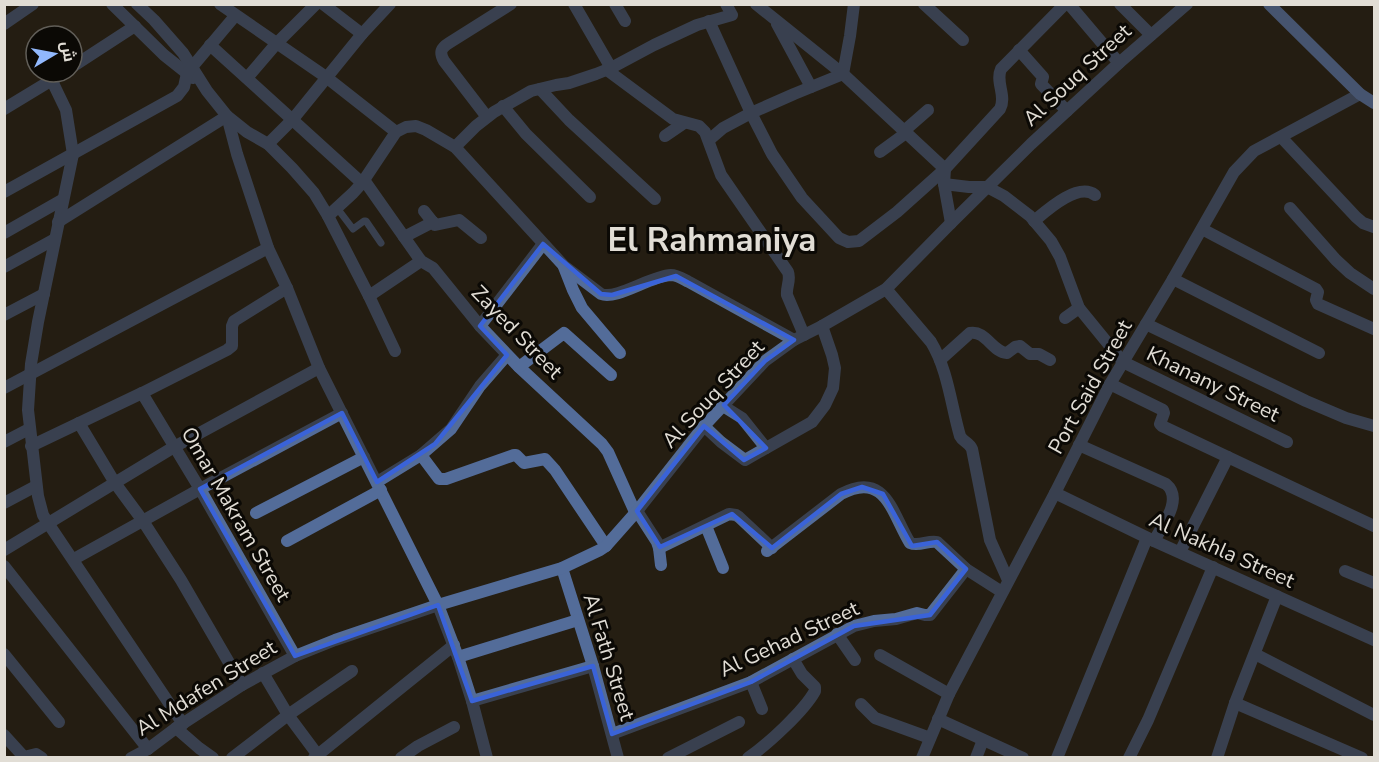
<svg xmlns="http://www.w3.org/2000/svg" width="1379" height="762" viewBox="0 0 1379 762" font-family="'Nunito Sans',Cairo,sans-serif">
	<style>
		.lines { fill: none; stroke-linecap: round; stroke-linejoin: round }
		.lane { stroke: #536c99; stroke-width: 7 }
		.street { stroke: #536c99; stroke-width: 12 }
		.secondary { stroke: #6f97e0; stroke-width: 12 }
		.marked { fill: none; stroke: #3a63d8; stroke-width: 4.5; stroke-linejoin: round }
		.labels { text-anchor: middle; stroke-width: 6; stroke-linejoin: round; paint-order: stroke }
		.street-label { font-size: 21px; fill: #e1ddd5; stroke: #0b0905 }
		.town-label { font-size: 33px; font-weight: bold; fill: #e1ddd5; stroke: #0b0905 }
	</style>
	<rect width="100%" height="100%" fill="#251e12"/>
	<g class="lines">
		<!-- lane -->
		<path class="lane" d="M337 208 353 229 364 221H366L381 243"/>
		<!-- street -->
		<g class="street">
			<path d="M112 4 164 55 193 78"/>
			<path d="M137 4 154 20 183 53 207 91 227 116 237 154 268 248 287 288 319 368 438 605 458 657 472 701 487 758"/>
			<path d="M220 4 326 77 396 132"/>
			<path d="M323 4 362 34"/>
			<path d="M574 4 611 68"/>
			<path d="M615 4 625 21"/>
			<path d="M756 4 843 74 945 169 944 184 951 223"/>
			<path d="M924 4 963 40"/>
			<path d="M1069 4 1119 63"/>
			<path d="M1120 4 1151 35"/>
			<path d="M709 21 751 113 772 154 802 198 839 238 848 242 859 241 897 212 945 169 1000 109C1007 96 995 82 1001 69L1065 4"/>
			<path d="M4 24 33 4"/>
			<path d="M777 24 811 87"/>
			<path d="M210 45 362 183"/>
			<path d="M1019 50 1043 77 1041 84 1067 111"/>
			<path d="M72 67 135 26"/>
			<path d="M607 70 673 119 699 126 705 132 721 175 788 272C791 280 786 287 787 295L804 335"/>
			<path d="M843 74 850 36 854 4"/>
			<path d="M247 78 276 44 316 4"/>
			<path d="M52 81 66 110 73 154 38 322 31 364 28 410 38 496 43 515 48 523 183 724"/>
			<path d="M540 89 569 120 655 199"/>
			<path d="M503 106 526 134 590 197"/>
			<path d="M4 109 65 72"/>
			<path d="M487 117 444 61C439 52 441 48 449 43L511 4"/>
			<path d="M904 131 928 110"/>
			<path d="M665 136 684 123"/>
			<path d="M1281 137 1356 217 1363 223 1374 227"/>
			<path d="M709 140 723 128 751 113 794 94 843 74"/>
			<path d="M268 144 293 119 362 34 390 4"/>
			<path d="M455 147 476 126 494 112 531 91 556 85 569 83 596 74 611 68 654 45 697 25 732 15 726 4"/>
			<path d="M880 152 906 133"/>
			<path d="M364 180 421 261 433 268 480 326 519 367 602 444 608 452 635 512"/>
			<path d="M944 184 969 187H987L1004 196 1030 216 1051 241 1060 257 1079 308 1123 362 1287 442"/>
			<path d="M4 192 177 96 184 87 187 73 235 16"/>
			<path d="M1290 208 1336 260 1350 273 1374 289"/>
			<path d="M424 211 435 225 459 220 481 238"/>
			<path d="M328 216 369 296 395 351"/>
			<path d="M1034 221C1047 210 1078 182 1095 195"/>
			<path d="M58 222 227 116 247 132 268 144 292 168 314 193 328 216 353 193 362 183 396 132 406 127 416 126 426 130 455 147 564 266 601 294C617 300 650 276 671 275 677 275 683 279 689 282L794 340"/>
			<path d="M1202 229 1316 289 1318 292 1316 300 1318 304 1374 329"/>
			<path d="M4 233 62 200"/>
			<path d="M404 237 433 222"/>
			<path d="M4 267 55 239"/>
			<path d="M564 267 573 290 582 308 620 353"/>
			<path d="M1173 279 1319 353"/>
			<path d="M886 289 931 342C948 370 951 405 960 436 963 442 969 442 972 449L990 540 1008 580"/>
			<path d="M369 296 421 261"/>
			<path d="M4 315 44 294"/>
			<path d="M1065 318 1079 308"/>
			<path d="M1146 324 1306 401 1346 418 1374 426"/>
			<path d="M480 326 543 244"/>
			<path d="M940 360 970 333C986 330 992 352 1007 353L1015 347 1020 346 1030 354H1039L1050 360"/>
			<path d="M519 367 564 333 611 375"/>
			<path d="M1110 384 1163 410 1164 413 1160 424 1162 426 1374 526"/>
			<path d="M4 388 268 248"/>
			<path d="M142 393 200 489 295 656"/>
			<path d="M723 406 742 418 766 448"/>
			<path d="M79 423 115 483 143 521 181 580 242 685"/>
			<path d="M704 426 721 442 745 460 812 422 825 405 833 388 835 368 832 355 822 326"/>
			<path d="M4 442 29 429"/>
			<path d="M1079 445 1166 484C1184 499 1162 526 1154 541"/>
			<path d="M31 446 142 393 227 350 232 346V326L234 321 287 288"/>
			<path d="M421 455 439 479H446L514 455H516L524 463 545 459 555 470 606 546"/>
			<path d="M377 482 421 455 451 429 480 386 507 355"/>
			<path d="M1055 493 1154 541 1374 640"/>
			<path d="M4 503 36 486"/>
			<path d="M637 511 657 542 659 548 661 565"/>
			<path d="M256 513 364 457"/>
			<path d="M706 526 723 568"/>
			<path d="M287 541 381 490"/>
			<path d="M659 548 729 514 736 515 739 517 772 548"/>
			<path d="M4 550 174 447 319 368"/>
			<path d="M767 551 841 494C886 470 892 514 910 543 919 547 928 540 937 542L966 569 1002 592"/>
			<path d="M1180 552 1228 457"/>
			<path d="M74 559 200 489 342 413"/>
			<path d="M4 566 148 749"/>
			<path d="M562 568 593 666 618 758"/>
			<path d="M1345 571 1374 583"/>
			<path d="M837 634 855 660"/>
			<path d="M4 654 59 722"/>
			<path d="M1255 654 1374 715"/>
			<path d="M880 655 949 694"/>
			<path d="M458 657 578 620"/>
			<path d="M263 673 288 715 320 758"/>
			<path d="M751 682 762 709"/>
			<path d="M472 701 593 666"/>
			<path d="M1235 703 1362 758"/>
			<path d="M861 704 875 718 930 738"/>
			<path d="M938 719 1023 758"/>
			<path d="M176 728 199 748 213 758"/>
			<path d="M612 734 751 682 854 626 874 621 896 619 917 613 925 615H930L966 569"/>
			<path d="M4 735 24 757 36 754 42 758"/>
			<path d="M131 758 148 749 176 728 242 685 295 656 335 640 438 605 562 568 600 550 606 546 637 511 704 426 765 361 794 340 822 326 886 289 951 223 1031 144 1119 63 1187 4"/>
			<path d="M232 758 288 715 352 671"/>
			<path d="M314 758 454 645"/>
			<path d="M401 758 418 746 454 727"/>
			<path d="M668 758 739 722"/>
			<path d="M748 758C768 744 804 711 815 691V687L802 674 793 659"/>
			<path d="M922 758 949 694 1055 493 1110 384 1173 279 1234 172 1254 151 1360 94"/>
			<path d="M976 758 983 740"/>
			<path d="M1057 758 1147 538"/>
			<path d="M1129 758 1148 720 1213 567"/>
			<path d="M1217 758 1235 703 1277 596"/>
		</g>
		<!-- secondary -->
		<path class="secondary" d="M1269 4 1360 94 1374 103"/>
	</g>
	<!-- marked area -->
	<path d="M0 0H1379V762H0ZM543 244 601 294 612 295 676 276 794 340 765 361 724 405 766 448 744 460 704 426 637 511 660 547 732 514 772 548 841 494 862 487 883 494 912 546 937 542 966 569 930 615 854 626 751 682 612 734 593 666 472 701 438 605 295 656 200 489 342 413 377 482 435 444 507 355 480 326Z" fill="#251e12" fill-opacity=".55" fill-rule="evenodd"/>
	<path class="marked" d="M543 244 601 294 612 295 676 276 794 340 765 361 724 405 766 448 744 460 704 426 637 511 660 547 732 514 772 548 841 494 862 487 883 494 912 546 937 542 966 569 930 615 854 626 751 682 612 734 593 666 472 701 438 605 295 656 200 489 342 413 377 482 435 444 507 355 480 326Z"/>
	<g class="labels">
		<!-- street labels -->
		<g class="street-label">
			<text transform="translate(1077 75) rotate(-43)" y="7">Al Souq Street</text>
			<text transform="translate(517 332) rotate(46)" y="7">Zayed Street</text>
			<text transform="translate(1213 384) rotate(26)" y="7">Khanany Street</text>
			<text transform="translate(1090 387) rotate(-61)" y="7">Port Said Street</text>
			<text transform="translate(713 394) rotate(-47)" y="7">Al Souq Street</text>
			<text transform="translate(236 514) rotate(60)" y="7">Omar Makram Street</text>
			<text transform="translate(1222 550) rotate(24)" y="7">Al Nakhla Street</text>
			<text transform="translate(789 639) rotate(-25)" y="7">Al Gehad Street</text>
			<text transform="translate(609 657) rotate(73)" y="7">Al Fath Street</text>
			<text transform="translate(206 688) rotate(-32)" y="7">Al Mdafen Street</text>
		</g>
		<!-- town labels -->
		<g class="town-label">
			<text x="712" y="251">El Rahmaniya</text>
		</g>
	</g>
	<!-- border -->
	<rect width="1379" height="762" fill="none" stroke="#e1ddd5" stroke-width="12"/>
	<!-- north arrow -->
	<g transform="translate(54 54) rotate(80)"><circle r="28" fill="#0b0905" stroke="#615e58" stroke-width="1.5"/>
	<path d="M0-4.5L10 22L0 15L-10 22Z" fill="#91b8fd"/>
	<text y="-9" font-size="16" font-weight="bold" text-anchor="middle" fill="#e1ddd5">ش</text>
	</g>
</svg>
